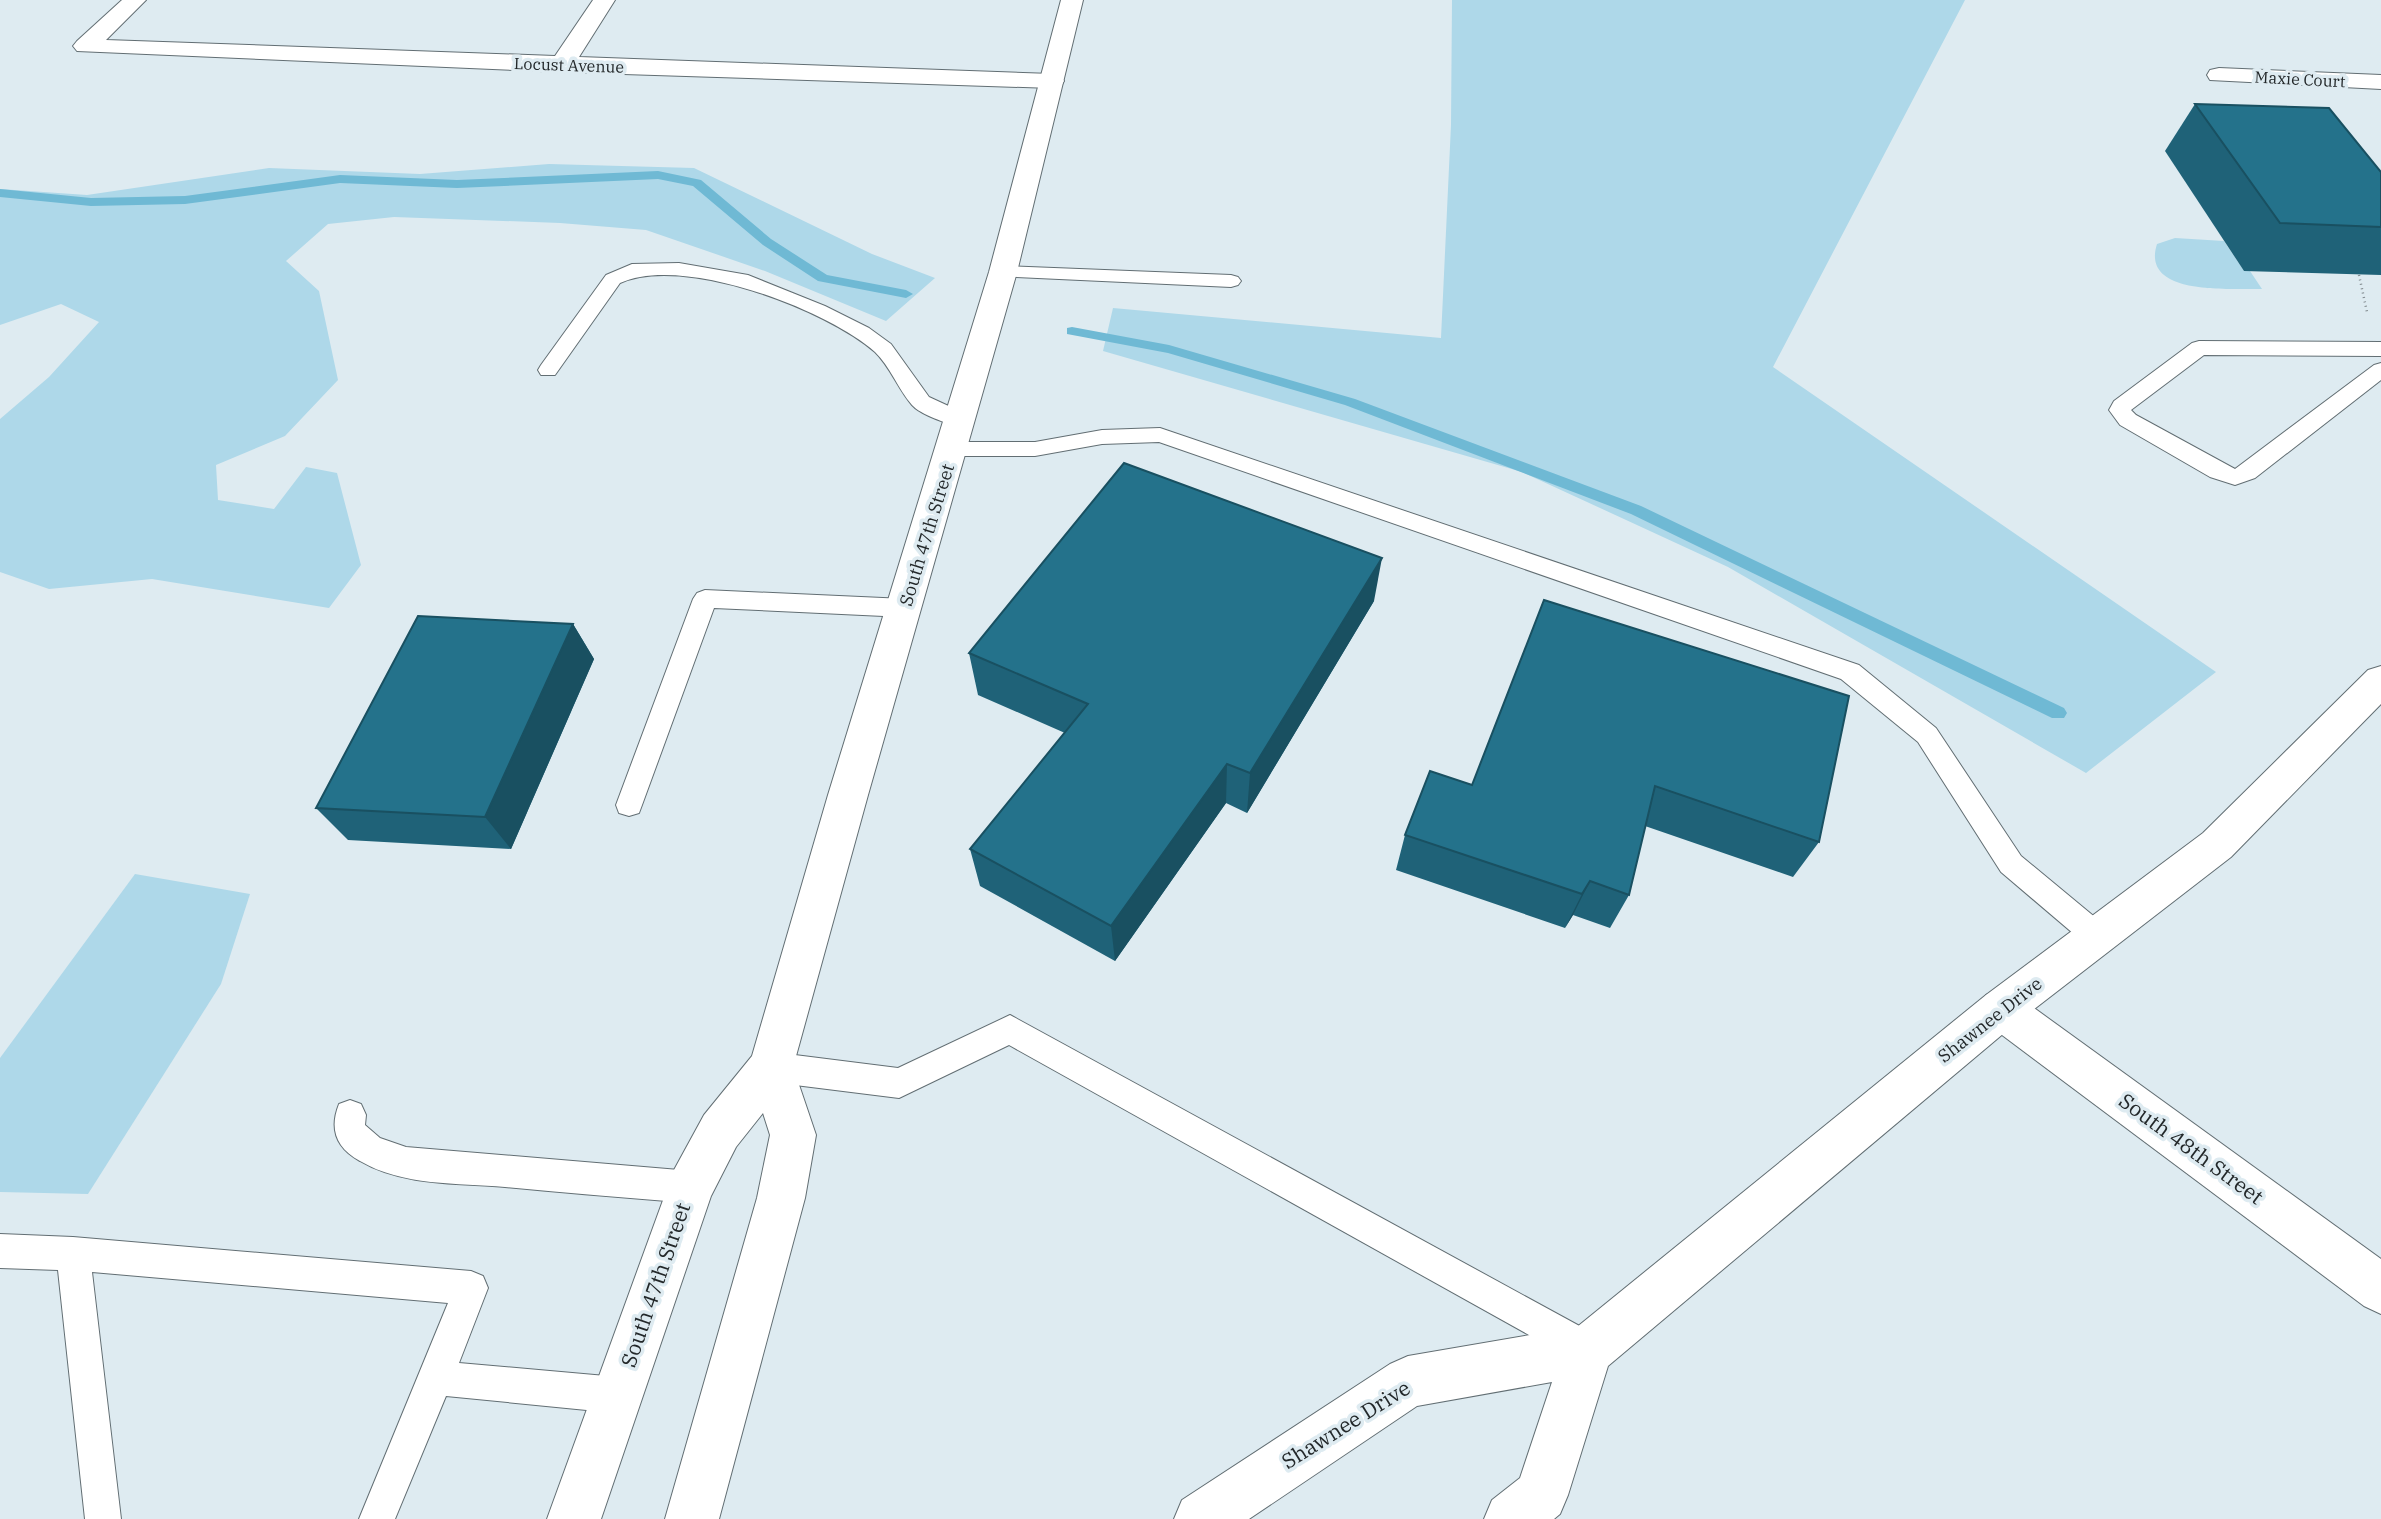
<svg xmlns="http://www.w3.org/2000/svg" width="2381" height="1519" viewBox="0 0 2381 1519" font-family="'IBM Plex Serif',serif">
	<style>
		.green { fill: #aed8e9 }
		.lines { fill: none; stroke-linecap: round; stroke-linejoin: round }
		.stream { fill: #6fb9d4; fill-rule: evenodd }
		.lane-casing { stroke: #626e73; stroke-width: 2 }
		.street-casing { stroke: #626e73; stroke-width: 2 }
		.secondary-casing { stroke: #626e73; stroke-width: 2 }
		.path { stroke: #818a8e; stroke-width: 2.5; stroke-dasharray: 1 3.5; stroke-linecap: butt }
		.lane { fill: #fff; fill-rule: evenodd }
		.street { fill: #fff; fill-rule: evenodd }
		.secondary { fill: #fff; fill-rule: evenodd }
		.wall { fill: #1f6278 }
		.shaded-wall { fill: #195061 }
		.building { fill: #24728b; stroke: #195061; stroke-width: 2 }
		.labels { text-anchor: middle; stroke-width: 7; stroke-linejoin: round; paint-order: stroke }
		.far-street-label { font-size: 16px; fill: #23282a; stroke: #deebf1 }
		.street-label { font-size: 18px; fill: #23282a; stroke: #deebf1 }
		.near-street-label { font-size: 21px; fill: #23282a; stroke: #deebf1 }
	</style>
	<rect width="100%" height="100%" fill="#deebf1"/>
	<!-- green -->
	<g class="green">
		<path d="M1452 0H1965L1773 367 2216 672 2086 773 1728 567 1522 472 1103 351 1113 308 1441 338 1451 125Z"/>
		<path d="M549 164 694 168 872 254 935 278 886 321 765 271 646 230 560 223 394 217 328 224 286 261 319 291 338 380 285 436 216 465 218 500 274 509 306 467 337 473 361 565 329 608 152 579 49 589 0 572V419L49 377 99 322 61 304 0 325V189L87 195 269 168 420 174Z"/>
		<path d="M2175 238 2224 241 2244 271H2250L2262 289C2232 288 2140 297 2157 244Z"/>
		<path d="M135 874 250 894 221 984 88 1194 0 1192V1058Z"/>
	</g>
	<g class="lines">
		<!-- stream -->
		<g class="stream">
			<path d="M658 171 701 180 771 239 827 275 906 290 913 294 906 298 818 281 763 245 693 186 658 179 457 188 340 183 185 204 91 206 0 197V189L91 198 185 196 340 175 457 180Z"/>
			<path d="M1072 327 1169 345 1355 399 1641 506 2064 708 2067 713 2064 718H2052L1631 514 1345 405 1168 353 1067 334V328Z"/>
		</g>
		<defs>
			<g id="lane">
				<path d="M679 263 748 275 825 306 869 328 891 344 929 397 968 415 971 420 968 425 960 427C946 423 921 415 912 405 898 389 890 366 875 352 826 309 682 254 620 283L555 375H541L538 370 541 365 606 275 632 264Z"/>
				<path d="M1003 266 1231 275 1238 277 1241 281 1238 285 1231 287 996 276 993 272Z"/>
				<path d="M2199 341 2381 342V356L2204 355 2131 410 2136 415 2235 469 2374 365 2381 363V380L2255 478 2235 485 2210 477 2120 425 2109 410 2114 401 2192 343Z"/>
				<path d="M1160 428 1859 665 1936 728 2021 856 2108 928 2112 937 2108 946 2098 950 2088 946 2001 872 1918 742 1841 679 1159 442 1102 444 1035 456H953L945 454 942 449 945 444 953 442H1035L1102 430Z"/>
				<path d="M705 590 905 599 914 602 917 608 914 614 905 617 714 608 642 805 639 813 629 816 619 813 616 805 693 599 697 593Z"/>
				<path d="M1010 1015 1596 1335 1601 1347 1596 1359 1584 1364 1572 1359 1009 1045 899 1098 771 1082 760 1077 756 1067 760 1057 771 1052 898 1068Z"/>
				<path d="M350 1100 361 1104 366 1115 365 1125 380 1138 406 1147 691 1171 702 1176 707 1187 702 1198 691 1203C629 1198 567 1193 505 1187 458 1183 402 1186 360 1161 336 1148 329 1129 339 1104Z"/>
				<path d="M0 1234 73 1237 471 1271 483 1276 488 1288 459 1363 617 1377 629 1383 635 1395 629 1407 617 1413 446 1396 395 1519H359L448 1303 92 1272 121 1519H85L58 1270 0 1268Z"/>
			</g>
			<g id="street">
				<path d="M122 0H146L106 40 555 56 593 0H615L579 57 1052 74 1061 76 1064 81 1061 86 1052 88 561 72 77 51 73 46 77 41Z"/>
				<path d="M2219 68 2381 75V89L2210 80 2207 75 2210 70Z"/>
				<path d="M2001 989 2016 995 2381 1259V1314L2364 1306 1986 1023 1979 1009 1986 995Z"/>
			</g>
			<g id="secondary">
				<path d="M1061 0H1083L1017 272 868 795 793 1067 816 1135 805 1198 719 1519H665L757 1198 770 1135 763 1113 736 1147 711 1196 601 1519H547L674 1170 704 1115 752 1056 828 795 989 272Z"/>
				<path d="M2381 666V704L2231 857 2016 1023 1608 1366 1568 1495 1560 1514 1554 1519H1484L1492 1500 1520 1478 1552 1382 1417 1406 1249 1519H1174L1182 1500 1390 1364 1408 1356 1577 1327 1986 995 2203 833 2368 670Z"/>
			</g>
		</defs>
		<!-- lane casing -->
		<use href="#lane" class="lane-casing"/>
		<!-- street casing -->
		<use href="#street" class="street-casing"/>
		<!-- secondary casing -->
		<use href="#secondary" class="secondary-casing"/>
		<!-- path -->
		<path class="path" d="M2359 275 2367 312"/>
		<!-- lane -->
		<use href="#lane" class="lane"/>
		<!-- street -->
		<use href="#street" class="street"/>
		<!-- secondary -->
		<use href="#secondary" class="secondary"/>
	</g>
	<!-- wall -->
	<g class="wall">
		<path d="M2195 104 2381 227V275L2244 271 2165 151Z"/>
		<path d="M1544 600 1819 842 1793 877 1645 826 1629 895 1610 928 1573 915 1565 928 1396 870 1405 835 1472 785Z"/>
		<path d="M1374 601 1247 813 1226 803 1115 961 980 886 970 849 1065 733 978 695 969 653Z"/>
		<path d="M573 624 594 659 511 849 348 840 316 808Z"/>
	</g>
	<!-- shaded-wall -->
	<g class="shaded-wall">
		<path d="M1382 558 1374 601 1247 813 1250 773Z"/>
		<path d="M573 624 594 659 511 849 485 817Z"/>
		<path d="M1227 764 1226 803 1115 961 1111 926Z"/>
		<path d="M1590 881 1573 915 1565 928 1582 894Z"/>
	</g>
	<!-- building -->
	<g class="building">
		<path d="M2195 104 2329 108 2381 172V227L2280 223Z"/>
		<path d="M1124 463 1382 558 1250 773 1227 764 1111 926 970 849 1088 704 969 653Z"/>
		<path d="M1544 600 1849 696 1819 842 1655 786 1629 895 1590 881 1582 894 1405 835 1430 771 1472 785Z"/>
		<path d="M418 616 573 624 485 817 316 808Z"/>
	</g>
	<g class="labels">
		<!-- far-street labels -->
		<g class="far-street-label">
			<text transform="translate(569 65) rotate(2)" y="6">Locust Avenue</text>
			<text transform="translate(2300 79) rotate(3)" y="6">Maxie Court</text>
		</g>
		<!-- street labels -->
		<g class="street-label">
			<text transform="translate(927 535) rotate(-73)" y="6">South 47th Street</text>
			<text transform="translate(1990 1020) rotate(-38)" y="6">Shawnee Drive</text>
		</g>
		<!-- near-street labels -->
		<g class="near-street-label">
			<text transform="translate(2191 1149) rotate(36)" y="7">South 48th Street</text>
			<text transform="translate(656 1285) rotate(-71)" y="7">South 47th Street</text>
			<text transform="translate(1346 1425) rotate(-32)" y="7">Shawnee Drive</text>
		</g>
	</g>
</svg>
